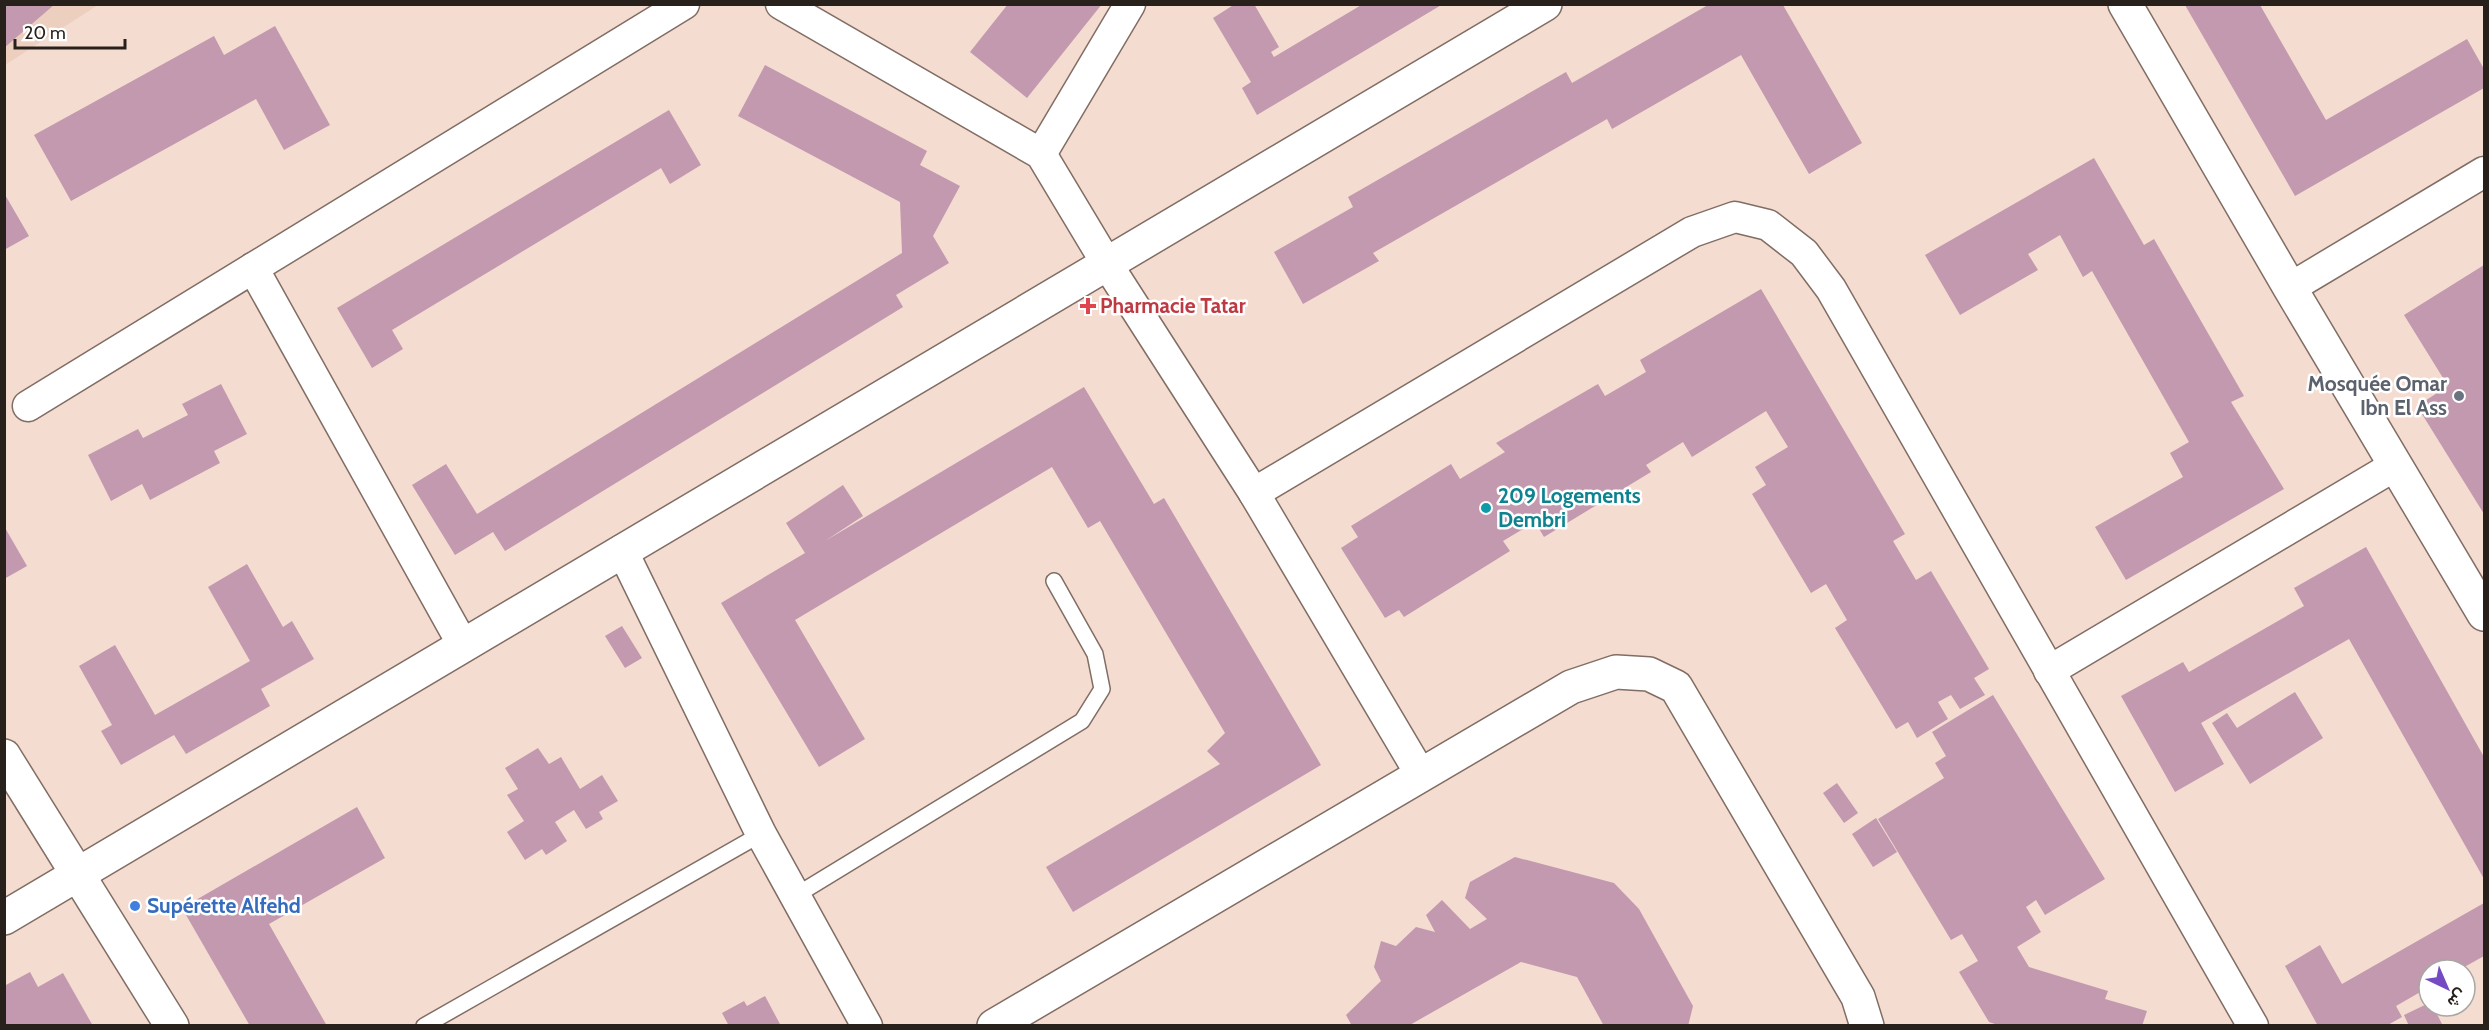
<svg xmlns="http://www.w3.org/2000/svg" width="2489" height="1030" viewBox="0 0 2489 1030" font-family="Cabin,Vazirmatn,sans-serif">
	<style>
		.built { fill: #edcfc0 }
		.building { fill: #c299ae }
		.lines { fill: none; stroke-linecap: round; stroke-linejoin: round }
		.service-casing { stroke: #816d63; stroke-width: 18 }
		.minor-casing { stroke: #816d63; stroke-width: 33 }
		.tertiary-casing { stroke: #816d63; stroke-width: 36 }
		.secondary-casing { stroke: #816d63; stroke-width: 36 }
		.service { stroke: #fff; stroke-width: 15 }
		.minor { stroke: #fff; stroke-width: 30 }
		.tertiary { stroke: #fff; stroke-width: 33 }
		.secondary { stroke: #fff; stroke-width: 33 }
		.health-dot { fill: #e0444e; stroke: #fff; stroke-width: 2 }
		.worship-dot { fill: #6b7280; stroke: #fff; stroke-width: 2 }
		.culture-dot { fill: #0f9aa8; stroke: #fff; stroke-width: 2 }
		.shop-dot { fill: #3f7fe0; stroke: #fff; stroke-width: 2 }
		.labels { text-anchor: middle; stroke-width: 5; stroke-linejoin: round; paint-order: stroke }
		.health-label { font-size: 21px; font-weight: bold; fill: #be3a42; stroke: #fff; text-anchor: start }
		.worship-label { font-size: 21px; font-weight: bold; fill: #5b616d; stroke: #fff; text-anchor: end }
		.culture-label { font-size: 21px; font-weight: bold; fill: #0d838f; stroke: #fff; text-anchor: start }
		.shop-label { font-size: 21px; font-weight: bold; fill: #366cbe; stroke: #fff; text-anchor: start }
	</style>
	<rect width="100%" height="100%" fill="#f4dcd1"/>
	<!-- built -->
	<path class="built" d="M5 5H98L5 65Z"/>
	<!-- building -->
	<g class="building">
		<path d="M4 4H55L4 48Z"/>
		<path d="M1008 4H1102L1027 98 970 52Z"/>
		<path d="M1235 4H1254L1279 47 1271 52 1274 57 1363 4H1443L1257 115 1242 88 1251 82 1213 18Z"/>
		<path d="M1708 5H1783L1862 143 1809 174 1741 55 1612 129 1607 119 1373 253 1379 261 1303 304 1274 252 1353 207 1348 197 1566 72 1572 83Z"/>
		<path d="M2185 5H2260L2326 120 2467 39 2484 69V88L2295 196Z"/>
		<path d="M275 26 330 125 284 150 256 99 71 201 34 135 214 36 224 55Z"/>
		<path d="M765 65 927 151 920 165 960 186 933 236 949 263 896 295 903 307 505 551 493 532 455 555 412 485 446 464 477 514 902 253 900 202 738 116Z"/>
		<path d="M669 110 701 165 670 184 661 168 392 330 403 349 372 368 337 308Z"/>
		<path d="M2094 158 2144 245 2154 239 2244 396 2231 402 2284 489 2126 580 2095 527 2183 477 2170 453 2189 442 2092 271 2083 277 2060 235 2028 254 2038 270 1960 315 1925 255Z"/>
		<path d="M4 193 29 236 4 250Z"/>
		<path d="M2484 265V514L2417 406 2448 386 2404 315Z"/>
		<path d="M1761 289 1905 534 1893 541 1916 580 1931 571 1989 669 1974 678 1985 695 1960 709 1951 695 1938 702 1948 719 1917 738 1908 722 1896 729 1835 628 1847 620 1826 584 1811 593 1752 494 1766 485 1755 467 1788 447 1766 411 1692 457 1683 442 1646 465 1651 472 1544 537 1535 522 1503 541 1510 551 1404 617 1399 610 1385 618 1341 548 1358 537 1351 526 1451 464 1460 479 1505 452 1496 443 1598 384 1605 396 1646 372 1640 360Z"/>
		<path d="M221 384 247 434 214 451 220 463 150 500 142 484 111 501 88 455 138 429 143 438 188 415 182 404Z"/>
		<path d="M1084 387 1154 504 1164 498 1321 765 1073 912 1046 867 1220 764 1207 751 1225 733 1100 521 1088 528 1052 467 795 620 865 739 819 767 721 603 805 553 786 523 843 485 863 516 825 541Z"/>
		<path d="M4 526 27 566 4 579Z"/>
		<path d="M2366 547 2484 757V879L2349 639 2201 723 2224 764 2175 792 2121 696 2183 662 2189 672 2304 606 2294 588Z"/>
		<path d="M247 564 283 627 292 621 314 659 261 689 270 706 186 754 174 735 121 765 101 731 112 725 79 666 115 645 155 715 250 661 208 587Z"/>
		<path d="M622 626 642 658 625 668 605 636Z"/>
		<path d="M2295 692 2323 738 2250 784 2212 723 2227 713 2237 728Z"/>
		<path d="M1993 695 2105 879 2045 915 2036 900 2026 907 2041 932 2017 947 2029 967 2108 991 2105 999 2147 1011 2142 1026H2001L1989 1022 1959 972 1978 961 1962 934 1951 940 1878 819 1944 778 1935 763 1946 756 1932 732Z"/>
		<path d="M538 748 549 764 561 757 580 789 602 775 618 801 599 812 603 819 586 829 574 810 555 822 567 841 546 855 542 849 525 860 507 832 524 821 507 795 518 789 505 768Z"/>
		<path d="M1837 783 1858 813 1844 823 1823 793Z"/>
		<path d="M357 807 385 858 269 924 327 1026H250L182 908Z"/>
		<path d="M1876 818 1897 852 1873 867 1852 834Z"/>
		<path d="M1515 857 1614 883 1639 909 1693 1006 1688 1026H1604L1577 977 1521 962 1408 1026H1352L1346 1015 1381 981 1374 967 1381 941 1396 946 1416 927 1435 932 1426 915 1442 900 1470 929 1487 919 1465 898 1470 882Z"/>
		<path d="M2484 903V956L2459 970H2429V987L2396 1006 2402 1017 2386 1026H2318L2285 966 2320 945 2342 984Z"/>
		<path d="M30 972 38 987 63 973 93 1026H4V986Z"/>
		<path d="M765 996 781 1026H729L722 1013 744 1001 747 1006Z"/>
		<path d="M2429 1003V1006H2433L2443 1026H2409L2404 1015Z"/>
	</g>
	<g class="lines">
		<defs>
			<g id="service">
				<path d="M795 896 1082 721 1102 689 1095 654 1054 581"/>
				<path d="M424 1026 761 834"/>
			</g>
			<g id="minor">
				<path d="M781 4 1041 154 1107 264 1254 493 1421 775"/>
				<path d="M1041 154 1130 4"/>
				<path d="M253 268 463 645"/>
				<path d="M2290 288 2484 172"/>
				<path d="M28 406 684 4"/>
				<path d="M1254 493 1692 232 1735 217 1768 225 1804 253 1831 289 2253 1026"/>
				<path d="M622 550 761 834 867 1026"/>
				<path d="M2049 671 2396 465"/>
			</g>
			<g id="tertiary">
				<path d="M4 756 172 1026"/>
				<path d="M994 1026 1571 687 1616 672 1649 674 1676 687 1858 997 1867 1026"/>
			</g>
			<g id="secondary">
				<path d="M2125 4 2290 288 2484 614"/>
				<path d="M4 918 1545 4"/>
			</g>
		</defs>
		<!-- service casing -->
		<use href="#service" class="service-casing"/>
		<!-- minor casing -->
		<use href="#minor" class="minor-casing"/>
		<!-- tertiary casing -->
		<use href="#tertiary" class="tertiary-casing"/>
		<!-- secondary casing -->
		<use href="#secondary" class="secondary-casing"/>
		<!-- service -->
		<use href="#service" class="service"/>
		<!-- minor -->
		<use href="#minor" class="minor"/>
		<!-- tertiary -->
		<use href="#tertiary" class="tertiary"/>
		<!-- secondary -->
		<use href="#secondary" class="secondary"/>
	</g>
	<!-- markers -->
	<path class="health-dot" d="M1085 297h6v6h6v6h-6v6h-6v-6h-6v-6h6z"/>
	<circle class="worship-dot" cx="2459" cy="396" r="6"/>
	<circle class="culture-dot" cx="1486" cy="508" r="6"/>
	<circle class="shop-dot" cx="135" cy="906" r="6"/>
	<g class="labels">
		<!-- health labels -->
		<g class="health-label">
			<text x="1100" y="313">Pharmacie Tatar</text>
		</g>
		<!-- worship labels -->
		<g class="worship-label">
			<text x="2447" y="391">Mosquée Omar<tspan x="2447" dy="24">Ibn El Ass</tspan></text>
		</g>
		<!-- culture labels -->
		<g class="culture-label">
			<text x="1498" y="503">209 Logements<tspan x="1498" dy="24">Dembri</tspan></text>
		</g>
		<!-- shop labels -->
		<g class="shop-label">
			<text x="147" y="913">Supérette Alfehd</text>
		</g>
	</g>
	<!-- border -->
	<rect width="2489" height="1030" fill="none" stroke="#28201b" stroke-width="12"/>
	<!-- north arrow -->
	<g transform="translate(2447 988) rotate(136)"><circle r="28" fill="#ffffff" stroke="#a9a6a4" stroke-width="1.5"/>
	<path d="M0-4.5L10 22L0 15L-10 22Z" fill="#754bc4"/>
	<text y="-9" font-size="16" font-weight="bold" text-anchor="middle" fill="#28201b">ش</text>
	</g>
	<!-- scale -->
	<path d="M15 39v9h110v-9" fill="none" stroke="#28201b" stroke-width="3"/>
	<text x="24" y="39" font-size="18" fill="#28201b" stroke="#ffffff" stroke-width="4.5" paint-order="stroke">20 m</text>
</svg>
